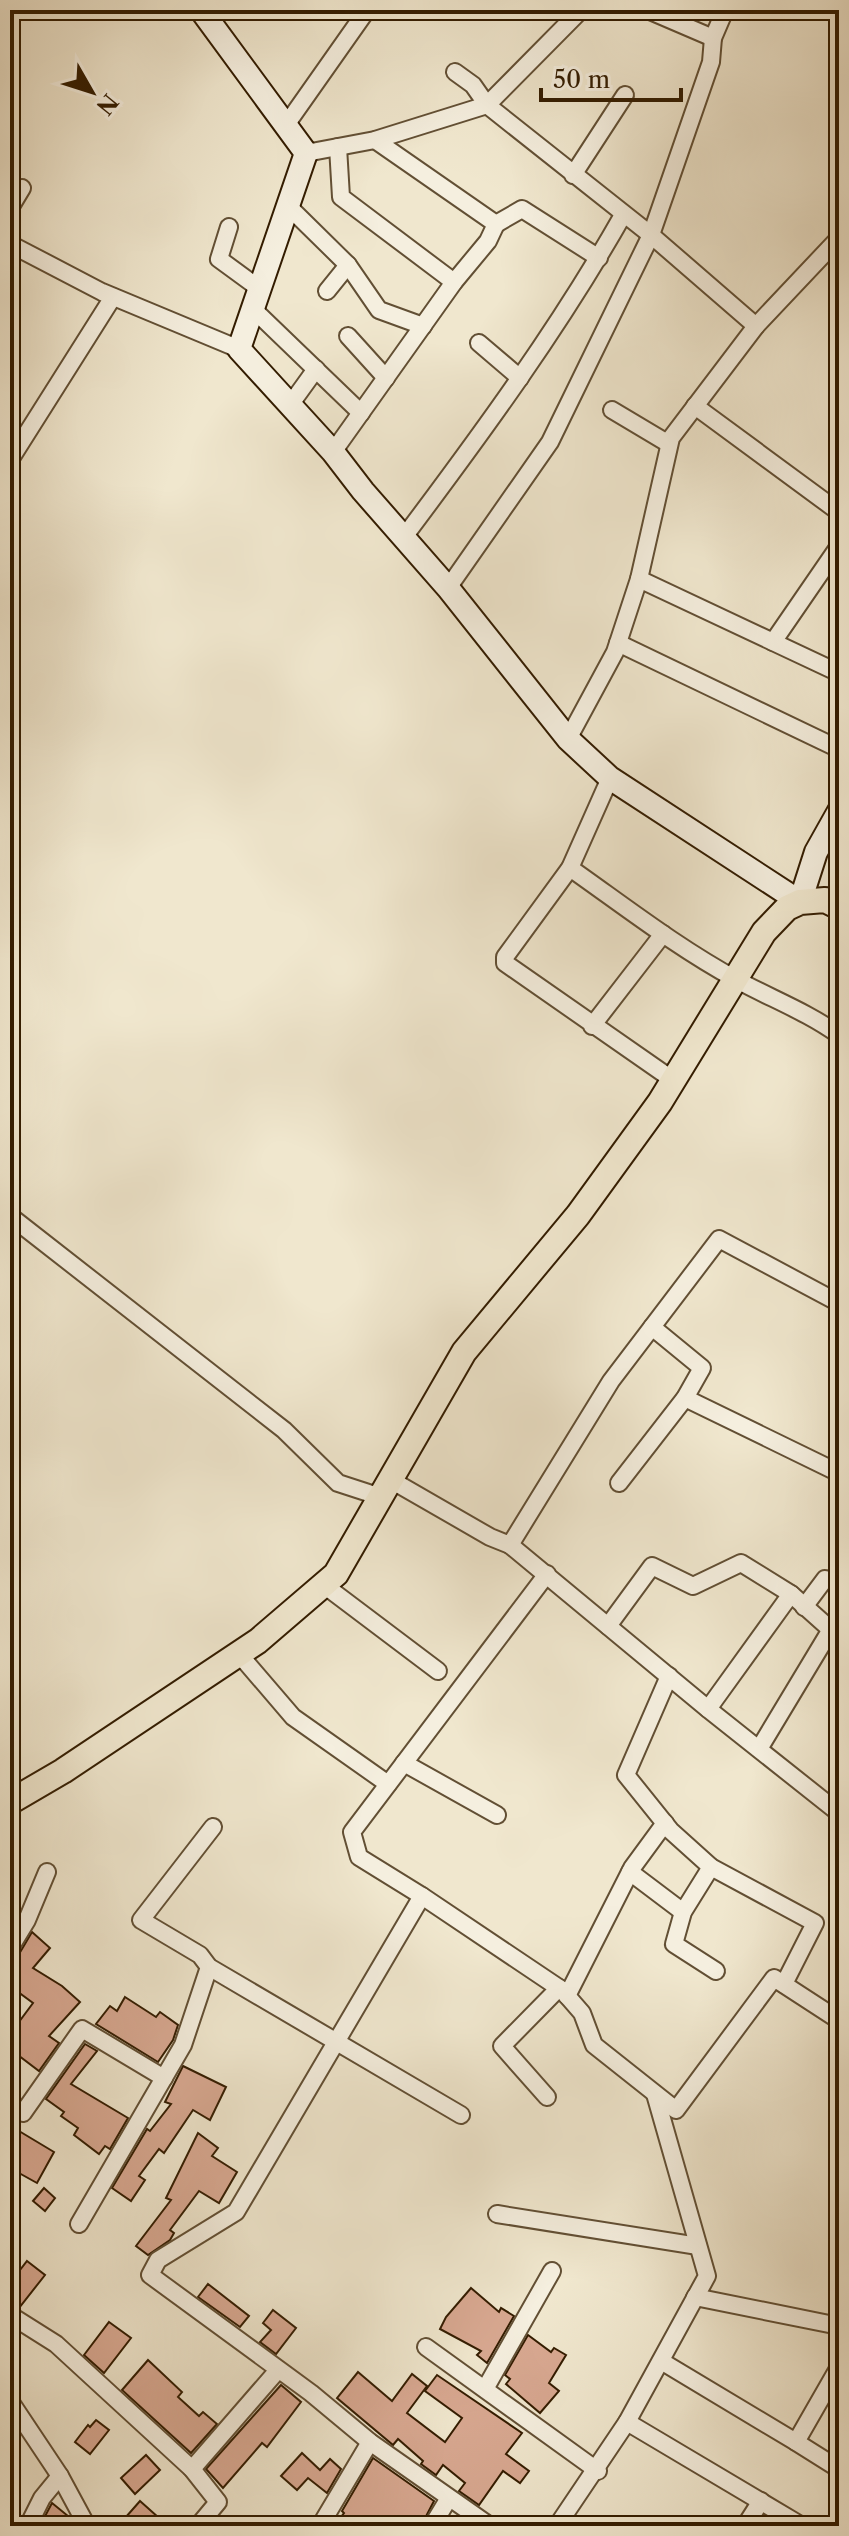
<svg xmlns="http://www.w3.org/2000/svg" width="849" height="2536" viewBox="0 0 849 2536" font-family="'Libre Caslon Text',serif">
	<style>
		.building { fill: #d8a891; stroke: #331c00; stroke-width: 2 }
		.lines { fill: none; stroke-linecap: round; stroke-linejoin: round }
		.street-casing { stroke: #624f34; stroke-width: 20 }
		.secondary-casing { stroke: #331c00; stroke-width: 26 }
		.primary-casing { stroke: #331c00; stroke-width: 28 }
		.street { stroke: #f5efdf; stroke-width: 16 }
		.secondary { stroke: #f5efdf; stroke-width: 22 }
		.primary { stroke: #f0e7ce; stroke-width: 24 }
	</style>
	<rect width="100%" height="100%" fill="#f0e7ce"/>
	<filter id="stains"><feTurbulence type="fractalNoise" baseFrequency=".0025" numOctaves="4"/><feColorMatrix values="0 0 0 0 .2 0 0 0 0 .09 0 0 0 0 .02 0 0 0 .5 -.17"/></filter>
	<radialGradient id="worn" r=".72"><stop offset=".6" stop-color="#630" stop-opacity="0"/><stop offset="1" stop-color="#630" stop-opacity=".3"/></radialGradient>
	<!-- building -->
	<g class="building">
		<path d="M32 1932 50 1948 33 1968 62 1986 80 2002 49 2036 59 2043 39 2071 10 2049V2034L33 2003 10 1986V1959L19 1954Z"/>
		<path d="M125 1997 156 2017 160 2012 178 2025 173 2040 158 2062 96 2024 110 2006 117 2011Z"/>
		<path d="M85 2044 97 2051 71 2084 128 2118 110 2149 105 2146 99 2154 74 2135 78 2128 61 2116 64 2112 46 2099Z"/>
		<path d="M183 2066 226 2087 210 2120 193 2110 164 2153 159 2149 139 2176 145 2180 131 2201 112 2188 147 2129 150 2131 171 2104 165 2102Z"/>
		<path d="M19 2131 54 2152 37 2183 10 2168V2147Z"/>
		<path d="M198 2133 218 2148 212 2156 237 2172 219 2203 199 2191 170 2230 174 2233 170 2240 148 2255 136 2246 171 2200 166 2198Z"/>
		<path d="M44 2188 55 2198 45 2211 33 2201Z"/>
		<path d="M27 2261 45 2275 19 2308 10 2300V2283Z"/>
		<path d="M208 2284 249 2316 240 2327 198 2297Z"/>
		<path d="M471 2288 499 2312 501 2308 514 2316 487 2363 477 2355 481 2351 440 2329 446 2317Z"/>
		<path d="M273 2310 296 2328 276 2354 260 2342 271 2330 263 2323Z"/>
		<path d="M109 2322 131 2338 104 2373 84 2355Z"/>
		<path d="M528 2335 551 2352 554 2348 566 2355 549 2383 559 2391 540 2413 506 2384 510 2379 505 2375Z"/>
		<path d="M148 2360 182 2392 178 2397 199 2416 203 2412 217 2424 191 2453 122 2390Z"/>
		<path d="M358 2372 392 2401 412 2374 427 2386 407 2413 445 2442 462 2418 425 2391 437 2375 522 2433 506 2454 529 2471 520 2483 503 2471 479 2505 459 2491 465 2483 443 2465 436 2475 421 2464 423 2461 398 2439 393 2445 337 2398Z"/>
		<path d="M281 2385 301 2402 267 2447 262 2443 223 2488 206 2469Z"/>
		<path d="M96 2420 109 2430 90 2454 75 2442 88 2425 90 2427Z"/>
		<path d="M302 2453 320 2470 330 2459 341 2469 327 2493 308 2478 297 2490 281 2476Z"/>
		<path d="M146 2455 160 2470 135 2494 121 2478Z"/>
		<path d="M373 2458 434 2501 421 2526H334L344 2513 342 2511Z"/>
		<path d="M140 2501 168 2526H118Z"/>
		<path d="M52 2503 68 2516 59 2526H51L43 2520Z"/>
	</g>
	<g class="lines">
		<defs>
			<g id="street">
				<path d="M633 10 650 11 713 38"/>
				<path d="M455 72 473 85 487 105 581 10"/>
				<path d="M286 125 367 10"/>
				<path d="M338 147 341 197 454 282"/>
				<path d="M306 153 375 140 487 105 651 235 756 326"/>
				<path d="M573 175 625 95"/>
				<path d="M288 206 348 265 379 310 423 326"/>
				<path d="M10 208 22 188"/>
				<path d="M496 224 522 209 599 258"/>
				<path d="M229 227 219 259 260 289"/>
				<path d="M10 244 102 292 239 349"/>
				<path d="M327 291 348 265"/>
				<path d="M253 309 361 413"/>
				<path d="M348 336 386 378"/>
				<path d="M479 343 520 378"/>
				<path d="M290 405 316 369"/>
				<path d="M695 406 839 512"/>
				<path d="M612 410 669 444"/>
				<path d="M333 452 454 282 488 241 496 224 375 140"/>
				<path d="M10 460 113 297"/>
				<path d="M404 537C482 433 559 328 623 215"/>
				<path d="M639 579 839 673"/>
				<path d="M448 588 550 442 651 235 711 62 713 38 725 10"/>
				<path d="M773 642 839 546"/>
				<path d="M618 643 839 749"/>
				<path d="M568 739 615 652 639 579 671 438 756 326 839 238"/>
				<path d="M610 778 570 868 505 957V963L673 1080"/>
				<path d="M570 868C624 906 678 948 737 980 772 999 807 1012 839 1035"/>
				<path d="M592 1026 663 934"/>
				<path d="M10 1216 284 1430 338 1483 381 1497"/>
				<path d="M685 1398 839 1473"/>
				<path d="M391 1480 490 1537 510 1545 611 1381 719 1239 839 1303"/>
				<path d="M619 1483 685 1398 702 1368 652 1327"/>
				<path d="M510 1545 708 1709 839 1813"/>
				<path d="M547 1574 352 1832 359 1857 422 1896 562 1990 582 2013 594 2045 676 2110 774 1978 834 2017 839 2010"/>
				<path d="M324 1585 438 1671"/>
				<path d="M804 1607 825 1579 839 1582"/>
				<path d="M608 1626 652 1566 693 1586 741 1563 791 1594 839 1637"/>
				<path d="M239 1654 293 1717 388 1784"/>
				<path d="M669 1676 626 1775 671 1831 711 1867 815 1923 784 1984"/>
				<path d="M708 1709 791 1594"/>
				<path d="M759 1749 830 1631"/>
				<path d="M404 1763 497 1815"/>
				<path d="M213 1827 141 1920 200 1955 209 1967 461 2115"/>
				<path d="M711 1867 683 1912 674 1944 716 1971"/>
				<path d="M630 1872 683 1912"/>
				<path d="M422 1896 236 2212 158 2260 150 2275 311 2393 370 2442 490 2526"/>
				<path d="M10 1948 27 1920 47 1872"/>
				<path d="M567 1996 632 1868 665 1823"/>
				<path d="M547 2097 502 2046 559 1988"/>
				<path d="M10 2103 23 2113 82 2029 164 2078"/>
				<path d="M497 2214 698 2246"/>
				<path d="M79 2224 183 2045 209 1967"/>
				<path d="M695 2297 839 2326"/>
				<path d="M10 2315 56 2344 192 2469 218 2502 198 2526"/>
				<path d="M426 2347 598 2471"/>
				<path d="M661 2361 796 2442 839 2367"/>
				<path d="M485 2389 552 2271"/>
				<path d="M10 2401 60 2476 87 2526"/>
				<path d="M627 2422 802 2526"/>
				<path d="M796 2442 839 2469"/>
				<path d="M192 2469 278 2370"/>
				<path d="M28 2526 42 2498 60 2476"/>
				<path d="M320 2526 370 2442"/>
				<path d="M432 2526 449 2498"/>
				<path d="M557 2526 627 2422 707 2276 655 2094"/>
				<path d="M745 2526 761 2501"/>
			</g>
			<path id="secondary" d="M201 10 306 153 239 349 333 452 363 491 448 588 568 739 610 778 800 902 816 852 839 811"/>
			<path id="primary" d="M10 1802 63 1771 258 1641 336 1574 464 1352 578 1215 660 1102 764 932 787 908 800 902 825 900 839 907"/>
		</defs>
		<!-- street casing -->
		<use href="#street" class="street-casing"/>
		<!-- secondary casing -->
		<use href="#secondary" class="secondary-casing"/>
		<!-- primary casing -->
		<use href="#primary" class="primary-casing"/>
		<!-- street -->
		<use href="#street" class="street"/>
		<!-- secondary -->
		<use href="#secondary" class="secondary"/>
		<!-- primary -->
		<use href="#primary" class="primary"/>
	</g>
	<!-- margin -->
	<rect width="849" height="2536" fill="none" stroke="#f0e7ce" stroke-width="40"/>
	<rect x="12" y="12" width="825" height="2512" fill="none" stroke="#331c00" stroke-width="4"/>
	<rect x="20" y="20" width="809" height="2496" fill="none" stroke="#331c00" stroke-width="2"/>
	<!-- north arrow -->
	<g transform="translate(92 92) rotate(129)" stroke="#f5efdf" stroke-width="6" paint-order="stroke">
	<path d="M0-6L14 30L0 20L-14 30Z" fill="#331c00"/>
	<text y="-12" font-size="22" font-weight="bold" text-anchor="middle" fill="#331c00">N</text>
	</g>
	<!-- scale -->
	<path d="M541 88v12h140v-12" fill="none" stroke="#331c00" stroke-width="4"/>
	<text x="553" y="88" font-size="24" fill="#331c00" stroke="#f5efdf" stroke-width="6" paint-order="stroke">50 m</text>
	<rect width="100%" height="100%" filter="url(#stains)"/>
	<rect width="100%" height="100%" fill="url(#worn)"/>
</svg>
